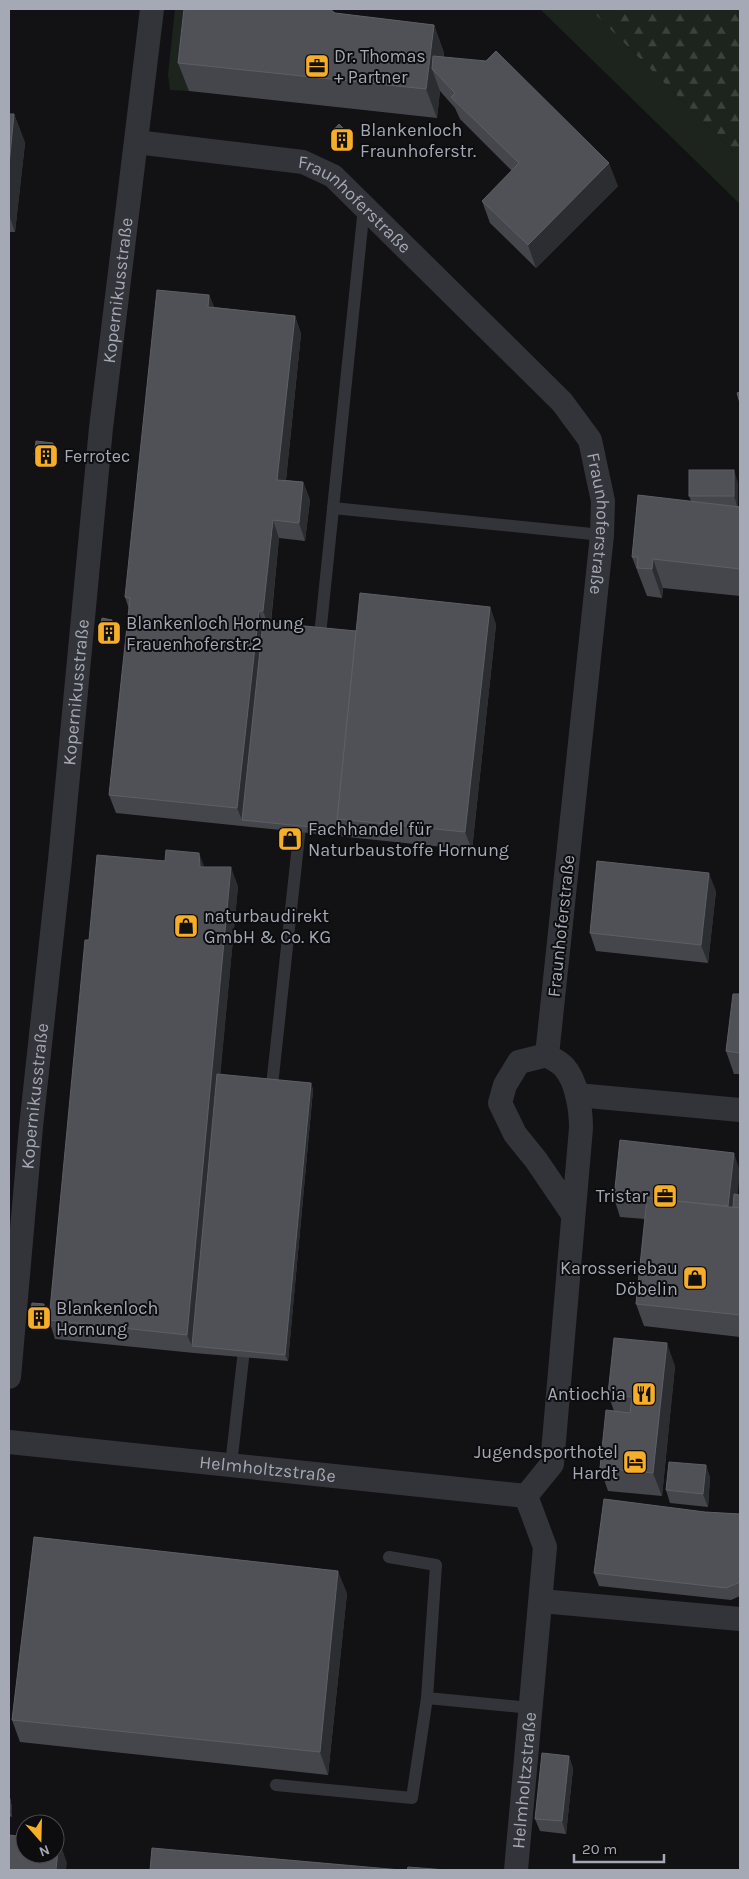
<svg xmlns="http://www.w3.org/2000/svg" width="749" height="1879" viewBox="0 0 749 1879" font-family="Karla,sans-serif">
	<style>
		.green { fill: #1d241d }
		.forest { fill: url(#forest-firs) }
		.lines { fill: none; stroke-linecap: round; stroke-linejoin: round }
		.service { stroke: #333439; stroke-width: 12 }
		.minor { stroke: #333439; stroke-width: 24 }
		.wall { fill: #45464c }
		.shaded-wall { fill: #2c2d31 }
		.building { fill: #4f5157; stroke: #5d5f66 }
		.labels { text-anchor: middle; stroke-width: 4; stroke-linejoin: round; paint-order: stroke }
		.poi-label { font-size: 18px; fill: #a4a9b5; stroke: #0d0d0f; text-anchor: start }
		.street-label { font-size: 18px; fill: #a4a9b5; stroke: #0d0d0f }
	</style>
	<defs>
		<pattern id="forest-firs" width="22" height="20" patternUnits="userSpaceOnUse" patternTransform="scale(1.25)"><rect width="22" height="20" fill="#1d241d"/><path d="M5 1l3.5 6h-7zM16 11l3.5 6h-7z" fill="#3b413c"/></pattern>
	</defs>
	<rect width="100%" height="100%" fill="#121214"/>
	<!-- green -->
	<g class="green">
		<path d="M175 9H198L189 91 170 90 168 75Z"/>
		<path d="M540 9H590L740 158V204Z"/>
	</g>
	<!-- forest -->
	<path class="forest" d="M590 9H740V158Z"/>
	<g class="lines">
		<!-- service -->
		<g class="service">
			<path d="M333 508 602 535"/>
			<path d="M319 645 364 207"/>
			<path d="M271 1095 301 817"/>
			<path d="M231 1465 245 1341"/>
			<path d="M389 1557 436 1565 427 1698 531 1708"/>
			<path d="M276 1785 412 1798 427 1698"/>
		</g>
		<!-- minor -->
		<g class="minor">
			<path id="s1" d="M136 142 303 162 333 176 562 402 590 440 603 501 602 535 547 1055"/>
			<path d="M577 1095 740 1110"/>
			<path id="s2" d="M9 1377 31 1127 60 860 101 428 152 9"/>
			<path id="s3" d="M9 1442 526 1496"/>
			<path d="M541 1601 740 1619"/>
			<path id="s4" d="M516 1870 545 1547 526 1496 552 1464 581 1128C581 1110 577 1081 564 1067 560 1062 552 1059 547 1055L519 1062 505 1085 500 1103 515 1134 536 1160 572 1213"/>
		</g>
	</g>
	<!-- wall -->
	<g class="wall">
		<path d="M335 13 434 25 444 53V57L618 186 536 268 490 223 482 201 512 171 460 119 455 108 440 91 437 118 189 91 178 63Z"/>
		<path d="M9 114H14L25 143 15 232H9Z"/>
		<path d="M331 133 351 141 342 150 333 140Z"/>
		<path d="M209 295 214 307 295 316 301 334 286 480 303 482 310 500 305 541 279 538 271 623 356 631 490 607 496 625 472 850 116 813 109 795 129 609 125 597Z"/>
		<path d="M55 449 53 464 37 462 34 455Z"/>
		<path d="M738 483V506L740 507V596L663 588 662 598 647 596 632 557 691 501 689 496Z"/>
		<path d="M115 626 114 640 103 639 100 632Z"/>
		<path d="M204 867 238 886 220 1075 311 1083 313 1090 288 1361 194 1353 55 1339 49 1320 89 940Z"/>
		<path d="M716 891 708 963 596 951 590 933Z"/>
		<path d="M740 994V1074H734L726 1051Z"/>
		<path d="M738 1195H740V1337L644 1326 636 1304 645 1219 620 1217 614 1198Z"/>
		<path d="M46 1311 44 1327 32 1326 30 1319Z"/>
		<path d="M675 1366 662 1496 608 1491 600 1468 614 1411 608 1394Z"/>
		<path d="M706 1465 710 1478 708 1507 670 1503 666 1490Z"/>
		<path d="M705 1512 740 1514V1596L731 1600 599 1586 594 1573Z"/>
		<path d="M347 1593 328 1775 20 1742 12 1720Z"/>
		<path d="M569 1756 573 1769 566 1834 540 1831 535 1819Z"/>
		<path d="M9 1799 12 1806V1817L9 1816Z"/>
	</g>
	<!-- shaded-wall -->
	<g class="shaded-wall">
		<path d="M434 25 444 53 441 79 432 69 440 91 437 118 426 89Z"/>
		<path d="M14 114 25 143 15 232 9 215V165Z"/>
		<path d="M349 134 351 141 342 150 340 143Z"/>
		<path d="M609 163 618 186 536 268 528 245Z"/>
		<path d="M209 295 216 313 208 307Z"/>
		<path d="M295 316 301 334 284 498 277 480Z"/>
		<path d="M53 443 55 449 53 464 51 457Z"/>
		<path d="M734 470 738 483V509L734 496Z"/>
		<path d="M303 482 310 500 305 541 299 523Z"/>
		<path d="M273 520 279 538 270 630 263 611Z"/>
		<path d="M653 559 663 588 662 598 652 569Z"/>
		<path d="M490 607 496 625 472 850 465 832Z"/>
		<path d="M259 611 265 629 242 820 237 808Z"/>
		<path d="M112 620 115 626 114 640 111 634Z"/>
		<path d="M199 853 206 871 200 867Z"/>
		<path d="M231 867 238 886 195 1347 192 1346 187 1335Z"/>
		<path d="M709 873 716 891 708 963 701 945Z"/>
		<path d="M311 1083 313 1090 288 1361 285 1355Z"/>
		<path d="M734 1153 740 1171 735 1221 727 1211Z"/>
		<path d="M44 1304 46 1311 44 1327 42 1320Z"/>
		<path d="M667 1343 675 1366 662 1496 653 1473Z"/>
		<path d="M706 1465 710 1478 708 1507 703 1494Z"/>
		<path d="M338 1571 347 1593 328 1775 320 1752Z"/>
		<path d="M569 1756 573 1769 566 1834 562 1821Z"/>
		<path d="M10 1799 12 1806V1817L10 1810Z"/>
		<path d="M59 1840 67 1863 66 1870H56Z"/>
	</g>
	<!-- building -->
	<g class="building">
		<path d="M184 9H330L335 13 434 25 426 89 178 63Z"/>
		<path d="M496 51 609 163 528 245 482 201 519 163 451 97 455 93 432 69 433 56 486 61Z"/>
		<path d="M9 114H14L9 165Z"/>
		<path d="M339 124 349 134 340 143 331 133Z"/>
		<path d="M157 290 209 295 208 307 295 316 277 480 303 482 299 523 273 520 263 611H259L237 808 109 795 130 598 125 597Z"/>
		<path d="M740 392V403L737 393Z"/>
		<path d="M36 441 53 443 51 457 34 455Z"/>
		<rect x="689" y="470" width="45" height="26"/>
		<path d="M638 495 740 507V569L653 559 652 569 637 568 638 557H632Z"/>
		<path d="M360 593 490 607 465 832 337 819Z"/>
		<path d="M102 618 112 620 111 634 100 632Z"/>
		<path d="M263 622 356 631 337 819 341 830 242 820Z"/>
		<path d="M166 850 199 853 200 867H231L187 1335 49 1320 85 940H89L97 855 165 861Z"/>
		<path d="M597 861 709 873 701 945 590 933Z"/>
		<path d="M733 994H740V1053L726 1051Z"/>
		<path d="M217 1074 311 1083 285 1355 192 1346Z"/>
		<path d="M620 1140 734 1153 728 1206 647 1198V1202L614 1198Z"/>
		<path d="M734 1194 740 1195V1208L733 1207Z"/>
		<path d="M647 1198 740 1208V1315L636 1304Z"/>
		<path d="M32 1303 44 1304 42 1320 30 1319Z"/>
		<path d="M614 1338 667 1343 653 1473 600 1468 606 1410 630 1413 632 1397 608 1394Z"/>
		<path d="M669 1462 706 1465 703 1494 666 1490Z"/>
		<path d="M604 1499 705 1512 740 1514V1582L726 1588 594 1573Z"/>
		<path d="M34 1537 338 1571 320 1752 12 1720Z"/>
		<path d="M542 1753 569 1756 562 1821 535 1819Z"/>
		<rect x="9" y="1799" width="1" height="11"/>
		<path d="M9 1835 25 1837V1854H55V1840H59L56 1870H9Z"/>
		<path d="M152 1848 401 1870H150Z"/>
		<path d="M408 1867 446 1870H407Z"/>
	</g>
	<!-- icons -->
	<defs>
		<symbol id="office-square" viewBox="-11 -11 22 22"><rect x="-9" y="-9" width="18" height="18" rx="4" fill="#f6ae29" stroke="#0d0d0f"/><path d="M-6-3h4V-5.5h4V-3h4V5H-6ZM-1-4.5V-3h2v-1.5ZM-6 0V1H6V0Z" fill="#111"/></symbol>
		<symbol id="building-square" viewBox="-11 -11 22 22"><rect x="-9" y="-9" width="18" height="18" rx="4" fill="#f6ae29" stroke="#0d0d0f"/><path d="M-4-6H4V6H1V3H-1V6H-4ZM-2.5-4.3h1.7v1.8h-1.7ZM.8-4.3h1.7v1.8H.8ZM-2.5-1h1.7V.8h-1.7ZM.8-1h1.7V.8H.8Z" fill="#111"/></symbol>
		<symbol id="shop-square" viewBox="-11 -11 22 22"><rect x="-9" y="-9" width="18" height="18" rx="4" fill="#f6ae29" stroke="#0d0d0f"/><path d="M-5-2.5h2.3a2.7 3.5 0 0 1 5.4 0H5L5.5 6h-11ZM-1.5-2.5h3a1.5 2.3 0 0 0-3 0Z" fill="#111"/></symbol>
		<symbol id="restaurant-square" viewBox="-11 -11 22 22"><rect x="-9" y="-9" width="18" height="18" rx="4" fill="#f6ae29" stroke="#0d0d0f"/><path d="M-5-6h1v4h1v-4h1v4h1v-4h1v5L-1.5 .5V6h-2V.5L-5-1ZM5-6V6H3V1.5H1.5Q1.5-4 5-6Z" fill="#111"/></symbol>
		<symbol id="hotel-square" viewBox="-11 -11 22 22"><rect x="-9" y="-9" width="18" height="18" rx="4" fill="#f6ae29" stroke="#0d0d0f"/><path d="M-6-4.5h1.5V1H6V5H4.5V3h-9V5H-6ZM-4 0a1.8 1.8 0 1 1 3.6 0ZM.5 0V-2.5h3Q6-2.5 6 0Z" fill="#111"/></symbol>
	</defs>
	<g fill-rule="evenodd">
		<use href="#office-square" x="303" y="52" width="28" height="28"/>
		<use href="#building-square" x="328" y="126" width="28" height="28"/>
		<use href="#building-square" x="32" y="442" width="28" height="28"/>
		<use href="#building-square" x="95" y="619" width="28" height="28"/>
		<use href="#shop-square" x="276" y="825" width="28" height="28"/>
		<use href="#shop-square" x="172" y="912" width="28" height="28"/>
		<use href="#office-square" x="651" y="1182" width="28" height="28"/>
		<use href="#shop-square" x="681" y="1264" width="28" height="28"/>
		<use href="#building-square" x="25" y="1304" width="28" height="28"/>
		<use href="#restaurant-square" x="630" y="1380" width="28" height="28"/>
		<use href="#hotel-square" x="621" y="1448" width="28" height="28"/>
	</g>
	<g class="labels">
		<!-- poi labels -->
		<g class="poi-label">
			<text x="334" y="62">Dr. Thomas<tspan x="334" dy="21">+ Partner</tspan></text>
			<text x="360" y="136">Blankenloch<tspan x="360" dy="21">Fraunhoferstr.</tspan></text>
			<text x="64" y="462">Ferrotec</text>
			<text x="126" y="629">Blankenloch Hornung<tspan x="126" dy="21">Frauenhoferstr.2</tspan></text>
			<text x="308" y="835">Fachhandel für<tspan x="308" dy="21">Naturbaustoffe Hornung</tspan></text>
			<text x="204" y="922">naturbaudirekt<tspan x="204" dy="21">GmbH &amp; Co. KG</tspan></text>
			<text x="648" y="1202" text-anchor="end">Tristar</text>
			<text x="678" y="1274" text-anchor="end">Karosseriebau<tspan x="678" dy="21">Döbelin</tspan></text>
			<text x="56" y="1314">Blankenloch<tspan x="56" dy="21">Hornung</tspan></text>
			<text x="626" y="1400" text-anchor="end">Antiochia</text>
			<text x="618" y="1458" text-anchor="end">Jugendsporthotel<tspan x="618" dy="21">Hardt</tspan></text>
		</g>
		<!-- street labels -->
		<g class="street-label">
			<text dy="6" stroke="none"><textPath href="#s1" startOffset="235">Fraunhoferstraße</textPath></text>
			<text dy="6" stroke="none"><textPath href="#s2" startOffset="1092">Kopernikusstraße</textPath></text>
			<text dy="6" stroke="none"><textPath href="#s1" startOffset="655">Fraunhoferstraße</textPath></text>
			<text dy="6" stroke="none"><textPath href="#s2" startOffset="688">Kopernikusstraße</textPath></text>
			<text transform="translate(561 926) rotate(-84)" y="6">Fraunhoferstraße</text>
			<text dy="6" stroke="none"><textPath href="#s2" startOffset="282">Kopernikusstraße</textPath></text>
			<text dy="6" stroke="none"><textPath href="#s3" startOffset="260">Helmholtzstraße</textPath></text>
			<text dy="6" stroke="none"><textPath href="#s4" startOffset="90">Helmholtzstraße</textPath></text>
		</g>
	</g>
	<!-- border -->
	<rect width="749" height="1879" fill="none" stroke="#a4a9b5" stroke-width="20"/>
	<!-- north arrow -->
	<g transform="translate(40 1839) rotate(160)"><circle r="24" fill="#0d0d0f" stroke="#494b51"/>
	<path d="M0-4L9 19L0 12L-9 19Z" fill="#f6ae29"/>
	<text y="-8" font-size="14" font-weight="bold" text-anchor="middle" fill="#a4a9b5">N</text>
	</g>
	<!-- scale -->
	<path d="M574 1854v8h90v-8" fill="none" stroke="#a4a9b5" stroke-width="2.5"/>
	<text x="582" y="1854" font-size="15" fill="#a4a9b5" stroke="#0d0d0f" stroke-width="4" paint-order="stroke">20 m</text>
</svg>
